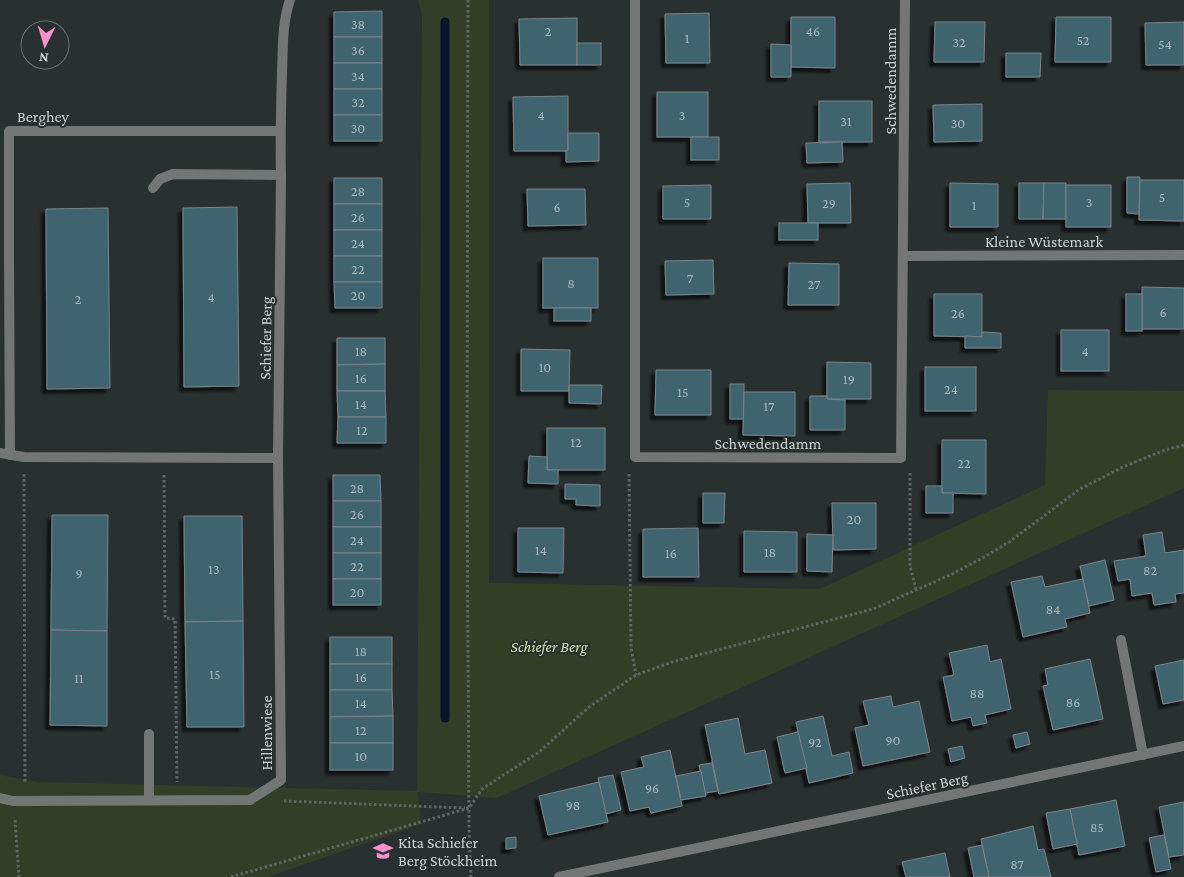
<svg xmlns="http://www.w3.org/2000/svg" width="1184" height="877" viewBox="0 0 1184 877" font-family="'Crimson Pro',serif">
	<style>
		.green { fill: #333e26 }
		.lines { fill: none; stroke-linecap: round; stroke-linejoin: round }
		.stream { stroke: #05162a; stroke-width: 9 }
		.building { fill: #3f6370; stroke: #7d8487; filter: url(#shadow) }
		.path { stroke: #606666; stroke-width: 3; stroke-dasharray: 2.5 2.5; stroke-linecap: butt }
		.service { stroke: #737674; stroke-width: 10 }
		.minor { stroke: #737674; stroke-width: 10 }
		.labels { text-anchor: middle; stroke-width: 4; stroke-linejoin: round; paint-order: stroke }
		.number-label { font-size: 14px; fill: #aab6ba }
		.street-label { font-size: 16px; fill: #ced2d2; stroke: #293030 }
		.park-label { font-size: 16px; font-style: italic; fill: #c9e2ac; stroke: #293030 }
		.poi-label { font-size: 16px; fill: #ced2d2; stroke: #293030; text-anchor: start }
	</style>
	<defs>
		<filter id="shadow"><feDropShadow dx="-4.5" dy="4.5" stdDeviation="1" flood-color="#0009"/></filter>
	</defs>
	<rect width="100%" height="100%" fill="#293030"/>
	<!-- green -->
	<path class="green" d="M418 0H489V583L820 589 1045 485 1048 390 1184 391V488L497 798 418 792 421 824 268 877H0V775L38 782 417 791 422 14Z"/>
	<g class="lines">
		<!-- stream -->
		<path class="stream" d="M445 718V22"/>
	</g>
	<!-- building -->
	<g class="building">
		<path d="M382 11V37H334V12Z"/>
		<path d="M709 13 710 63H666L665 14Z"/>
		<path d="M791 17H835V68L791 67Z"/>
		<path d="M1056 17H1111V62H1055Z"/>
		<path d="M577 18V65H520L519 19Z"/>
		<path d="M935 22H985L984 62H934Z"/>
		<path d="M1184 22V65H1146L1145 23Z"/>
		<rect x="334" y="37" width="48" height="26"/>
		<rect x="577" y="43" width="24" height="22"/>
		<path d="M771 44 791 45V77H771Z"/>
		<path d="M1006 53H1041L1040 77H1006Z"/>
		<rect x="334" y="63" width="48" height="26"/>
		<rect x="334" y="89" width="48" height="26"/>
		<rect x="657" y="92" width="51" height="45"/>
		<path d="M568 96V151H514L513 97Z"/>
		<rect x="819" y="101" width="53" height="41"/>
		<path d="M982 104V141L934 142 933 105Z"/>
		<rect x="334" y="115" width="48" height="26"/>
		<path d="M568 133H599V161L566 162V150L568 151Z"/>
		<rect x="691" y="137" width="28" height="23"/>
		<path d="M842 142 843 162 807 163 806 143Z"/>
		<path d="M1127 177H1140L1139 214 1127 213Z"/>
		<rect x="334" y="178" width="48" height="26"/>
		<path d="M1140 180H1184V221L1139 220Z"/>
		<path d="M850 183 851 223H808L807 184Z"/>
		<path d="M950 183 998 184V227H950Z"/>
		<path d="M1019 183H1044L1043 219H1019Z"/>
		<path d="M1044 183H1066V219H1043Z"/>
		<path d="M711 185V219H663V186Z"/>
		<rect x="1066" y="185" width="45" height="42"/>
		<path d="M527 189H585L586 225 528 226Z"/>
		<rect x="334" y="204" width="48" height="26"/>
		<path d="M237 207 239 386 184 387 183 208Z"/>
		<path d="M108 208 110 388 47 389 46 209Z"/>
		<rect x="779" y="223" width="39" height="17"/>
		<rect x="334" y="230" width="48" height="26"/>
		<rect x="334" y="256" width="48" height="26"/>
		<rect x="543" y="258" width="55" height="50"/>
		<path d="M713 260 714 294 666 295 665 261Z"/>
		<path d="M789 263 839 264V305H788Z"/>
		<path d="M334 282H382V308H335Z"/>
		<path d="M1142 287 1184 288V329H1142Z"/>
		<path d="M934 294H982V337L934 336Z"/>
		<rect x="1126" y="294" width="16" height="37"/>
		<rect x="554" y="308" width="37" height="13"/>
		<rect x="1061" y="330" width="48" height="41"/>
		<path d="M982 332 1001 333V348H965V336L982 337Z"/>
		<path d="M337 338H385V364L337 365Z"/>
		<path d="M521 349 570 350 569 391H521Z"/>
		<path d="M827 362 871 363V399H827Z"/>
		<path d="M385 364V391H337V365Z"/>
		<rect x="925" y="367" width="51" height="44"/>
		<path d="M656 370H711V415H655Z"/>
		<rect x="730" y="384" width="14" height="35"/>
		<path d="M569 385H602L601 404 569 403Z"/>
		<path d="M337 391H385L386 417H338Z"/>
		<path d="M744 392H795V436L743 435Z"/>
		<path d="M810 396H827V399L845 400V430H810Z"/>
		<path d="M338 417H386V443H337Z"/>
		<rect x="547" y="428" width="58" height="42"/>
		<path d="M942 440H986V494L942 493Z"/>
		<path d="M529 456 547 457V470H558V484L528 483Z"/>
		<path d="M333 475H380L381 501H333Z"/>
		<path d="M565 484 600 485V506L576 505V499H565Z"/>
		<path d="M926 486H942V493H953V513H926Z"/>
		<path d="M703 493H725L724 523H703Z"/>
		<rect x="333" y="501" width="48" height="26"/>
		<path d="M832 503H876V549L833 550Z"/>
		<path d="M52 515H108L107 631 51 630Z"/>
		<path d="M184 516H242L243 621 185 622Z"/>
		<rect x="333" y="527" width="48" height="26"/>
		<path d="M518 528H564L563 573 518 572Z"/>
		<path d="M698 528 699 577H643V529Z"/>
		<path d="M744 531 797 532V572H744Z"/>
		<path d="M1162 532 1165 553 1184 550V593L1175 594 1176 602 1154 605 1152 593 1132 596 1130 579 1118 581 1114 561 1146 556 1143 535Z"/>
		<path d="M807 534 833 535 832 572 807 571Z"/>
		<rect x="333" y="553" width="48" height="26"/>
		<path d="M1105 560 1114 600 1089 606 1080 566Z"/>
		<path d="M1042 576 1045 587 1083 579 1090 613 1065 619 1067 627 1023 637 1011 582Z"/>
		<rect x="333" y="579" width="48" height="26"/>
		<path d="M243 621 244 727H187L185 622Z"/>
		<path d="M51 630 107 631V726L50 725Z"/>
		<rect x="330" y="637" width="62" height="27"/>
		<path d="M987 645 990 662 1001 659 1011 709 985 715 987 723 973 726 971 717 952 721 943 677 954 675 949 653Z"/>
		<path d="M1090 659 1103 719 1053 730 1043 686 1048 685 1045 669Z"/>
		<path d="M1184 660V700L1163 704 1155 666Z"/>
		<rect x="330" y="664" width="62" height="26"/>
		<path d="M330 690H392L393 716 330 717Z"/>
		<path d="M891 696 893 707 919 701 930 752 863 766 855 728 869 725 863 701Z"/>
		<path d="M393 716V743H330V717Z"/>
		<path d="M823 716 832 756 849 752 853 773 809 783 796 722Z"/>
		<path d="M738 718 745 754 765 750 772 783 719 794 705 725Z"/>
		<path d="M798 732 807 768 785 773 777 737Z"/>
		<path d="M1027 732 1030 744 1016 748 1013 735Z"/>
		<rect x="330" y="743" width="63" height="27"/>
		<path d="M962 746 965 758 951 762 948 749Z"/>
		<path d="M670 750 682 806 651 813 649 807 630 811 621 772 644 767 641 757Z"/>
		<path d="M712 763 718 791 705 793 699 765Z"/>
		<path d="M701 771 706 796 681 800 676 776Z"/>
		<path d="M613 775 621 810 606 814 598 778Z"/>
		<path d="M599 782 608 822 548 835 539 796Z"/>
		<path d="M1116 800 1125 846 1079 855 1070 809Z"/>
		<path d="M1184 802V855L1169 857 1159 807Z"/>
		<path d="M1070 809 1077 844 1053 849 1046 813Z"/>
		<path d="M1033 826 1038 850 1044 849 1051 877H989L981 839Z"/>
		<path d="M1164 835 1171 869 1156 872 1149 838Z"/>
		<path d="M516 837V848L506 849V838Z"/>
		<path d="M982 845 989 877H974L968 848Z"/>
		<path d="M945 853 950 877H906L902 862Z"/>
	</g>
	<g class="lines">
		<!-- path -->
		<g class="path">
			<path d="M468 0 467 472 469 830 471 877"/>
			<path d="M910 473V566L916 589"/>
			<path d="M24 474 25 783"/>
			<path d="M629 474 631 648 636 675"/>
			<path d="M164 475 165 618 175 619 177 782"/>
			<path d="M284 801 465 808"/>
			<path d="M15 820 19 877"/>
			<path d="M231 877 469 808 482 789 539 752 589 707 636 675 672 662 873 609 952 574 986 556 1009 542 1080 489 1125 466 1165 450 1184 445"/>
		</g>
		<!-- service -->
		<g class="service">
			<path d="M153 188 160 179 173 174 281 175"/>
			<path d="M1121 640 1143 755"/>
			<path d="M149 734V800"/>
		</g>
		<!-- minor -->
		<g class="minor">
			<path d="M635 0V457L901 458 905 0"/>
			<path d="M904 256 1184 255"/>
			<path d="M0 453 24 457 278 458 281 175C280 141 281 106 282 72 283 48 282 23 290 0"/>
			<path d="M10 455 9 261V131H280"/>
			<path d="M0 798 13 801H25L250 800 281 780 278 458"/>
			<path d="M559 877 1184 746"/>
		</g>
	</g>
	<!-- icons -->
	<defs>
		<symbol id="school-bare" viewBox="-9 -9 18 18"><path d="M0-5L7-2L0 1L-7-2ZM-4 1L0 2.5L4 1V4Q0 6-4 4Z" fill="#f890cb" stroke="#293030" stroke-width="2.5" paint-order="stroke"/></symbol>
	</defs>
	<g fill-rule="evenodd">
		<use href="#school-bare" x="369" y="837" width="28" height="28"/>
	</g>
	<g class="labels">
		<!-- number labels -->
		<g class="number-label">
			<text x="358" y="29">38</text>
			<text x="548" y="36">2</text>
			<text x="813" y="36">46</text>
			<text x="687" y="43">1</text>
			<text x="1083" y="45">52</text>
			<text x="959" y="47">32</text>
			<text x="1165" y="49">54</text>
			<text x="358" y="55">36</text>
			<text x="358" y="81">34</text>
			<text x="358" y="107">32</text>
			<text x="541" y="120">4</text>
			<text x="682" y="120">3</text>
			<text x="846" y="126">31</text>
			<text x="958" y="128">30</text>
			<text x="358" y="133">30</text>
			<text x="358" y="196">28</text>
			<text x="1162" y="202">5</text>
			<text x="687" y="207">5</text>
			<text x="1089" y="207">3</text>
			<text x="829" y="208">29</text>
			<text x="974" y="210">1</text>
			<text x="557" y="212">6</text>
			<text x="358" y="222">26</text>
			<text x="358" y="248">24</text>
			<text x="358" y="274">22</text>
			<text x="690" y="283">7</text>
			<text x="571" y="288">8</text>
			<text x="814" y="289">27</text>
			<text x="358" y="300">20</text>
			<text x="211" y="302">4</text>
			<text x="78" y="304">2</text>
			<text x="1163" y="317">6</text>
			<text x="958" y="318">26</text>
			<text x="361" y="356">18</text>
			<text x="1085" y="356">4</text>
			<text x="545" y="372">10</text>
			<text x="361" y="383">16</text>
			<text x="849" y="384">19</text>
			<text x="951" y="394">24</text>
			<text x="683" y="397">15</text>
			<text x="361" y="409">14</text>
			<text x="769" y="411">17</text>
			<text x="362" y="435">12</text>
			<text x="576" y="447">12</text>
			<text x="964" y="468">22</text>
			<text x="357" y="493">28</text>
			<text x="357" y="519">26</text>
			<text x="854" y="524">20</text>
			<text x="357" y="545">24</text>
			<text x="541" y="555">14</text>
			<text x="770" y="557">18</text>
			<text x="671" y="558">16</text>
			<text x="357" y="571">22</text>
			<text x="214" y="574">13</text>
			<text x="1150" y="575">82</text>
			<text x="79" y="578">9</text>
			<text x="357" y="597">20</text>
			<text x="1053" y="614">84</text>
			<text x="361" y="656">18</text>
			<text x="215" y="679">15</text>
			<text x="361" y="682">16</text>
			<text x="79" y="683">11</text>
			<text x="977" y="698">88</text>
			<text x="1073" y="707">86</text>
			<text x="361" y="708">14</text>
			<text x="361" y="735">12</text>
			<text x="893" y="745">90</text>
			<text x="815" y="747">92</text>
			<text x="361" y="761">10</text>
			<text x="652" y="793">96</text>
			<text x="573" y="810">98</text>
			<text x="1097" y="832">85</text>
			<text x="1017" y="869">87</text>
		</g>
		<!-- street labels -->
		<g class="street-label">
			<text transform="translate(890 81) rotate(-90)" y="6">Schwedendamm</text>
			<text x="43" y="122">Berghey</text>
			<text x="1044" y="247">Kleine Wüstemark</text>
			<text transform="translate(265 338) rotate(-89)" y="6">Schiefer Berg</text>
			<text x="768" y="449">Schwedendamm</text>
			<text transform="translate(266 733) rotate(-90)" y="6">Hillenwiese</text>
			<text transform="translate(927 785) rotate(-12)" y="6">Schiefer Berg</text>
		</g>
		<!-- park labels -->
		<g class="park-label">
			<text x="549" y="652">Schiefer Berg</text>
		</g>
		<!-- poi labels -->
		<g class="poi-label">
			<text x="398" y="848">Kita Schiefer<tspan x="398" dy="18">Berg Stöckheim</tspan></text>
		</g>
	</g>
	<!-- north arrow -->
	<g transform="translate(45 45) rotate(185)"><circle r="24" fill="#293030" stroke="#6b7171"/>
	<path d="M0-4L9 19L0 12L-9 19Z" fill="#f890cb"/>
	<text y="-8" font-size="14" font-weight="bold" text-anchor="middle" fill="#ced2d2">N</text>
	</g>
</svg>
